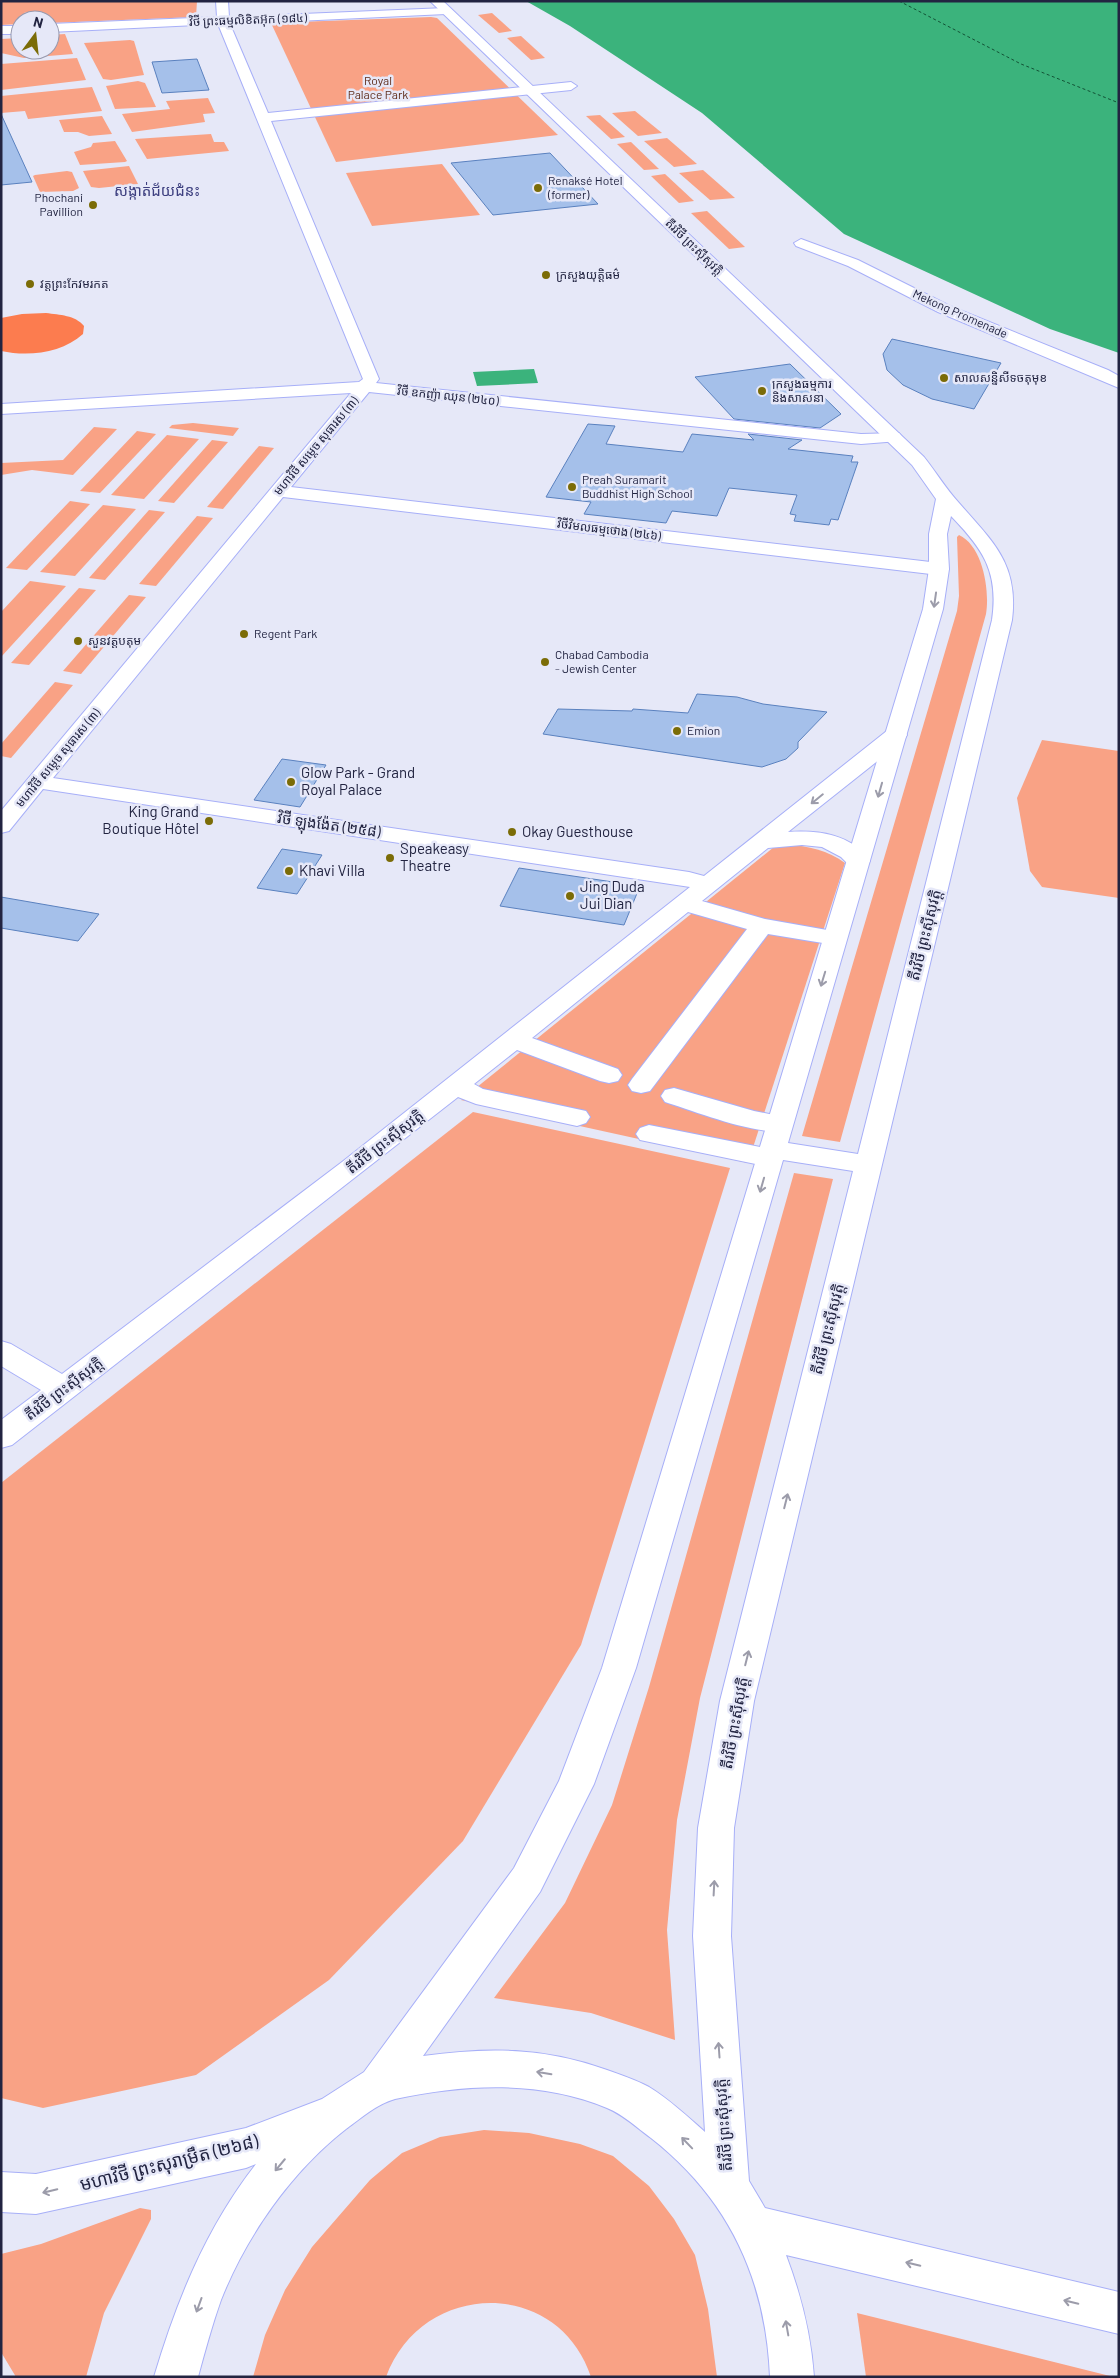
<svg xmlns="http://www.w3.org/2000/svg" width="1120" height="2378" viewBox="0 0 1120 2378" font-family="Barlow,'Noto Sans Khmer',sans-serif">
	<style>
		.green { fill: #f9a285 }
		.forest { fill: #fc7c4f }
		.water { fill: #3bb37c }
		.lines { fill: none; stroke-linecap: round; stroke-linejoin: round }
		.ferry { stroke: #125235; stroke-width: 1; stroke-dasharray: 3 2.5; stroke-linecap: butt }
		.building { fill: #a5c0ea; stroke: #5a81bf }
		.minor-casing { stroke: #a7aff8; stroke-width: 2 }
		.major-casing { stroke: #a7aff8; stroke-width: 2 }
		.minor { fill: #fff; fill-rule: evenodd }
		.major { fill: #fff; fill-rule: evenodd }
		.oneway { stroke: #9c9caa }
		.poi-dot { fill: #7b6c07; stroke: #e6e8f8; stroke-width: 2 }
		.labels { text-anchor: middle; stroke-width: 5; stroke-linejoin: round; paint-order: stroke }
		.far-street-label { font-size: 12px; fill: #222441; stroke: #e6e8f8 }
		.far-park-label { font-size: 12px; fill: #5d2b19; stroke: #e6e8f8 }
		.far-poi-label { font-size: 12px; fill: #222441; stroke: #e6e8f8; text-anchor: start }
		.far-quarter-label { font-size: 15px; fill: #3e4080; stroke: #e6e8f8 }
		.poi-label { font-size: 15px; fill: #222441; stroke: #e6e8f8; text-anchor: start }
		.street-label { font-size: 15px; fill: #222441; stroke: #e6e8f8 }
		.near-street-label { font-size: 18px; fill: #222441; stroke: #e6e8f8 }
	</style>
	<rect width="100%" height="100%" fill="#e6e8f8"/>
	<!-- green -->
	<g class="green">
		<path d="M1 1H197L196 17 50 23V20H20V24L1 25Z"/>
		<path d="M492 13 512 31 499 33 478 15Z"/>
		<path d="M431 17 437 18 558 135 336 162 271 23Z"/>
		<path d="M65 34 73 54 24 58 1 53V39L20 38V50H50V35Z"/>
		<path d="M521 36 545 58 531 60 507 38Z"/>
		<path d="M130 40 134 41 144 75 111 80 103 79 84 43Z"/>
		<path d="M77 58 86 80 1 90V64Z"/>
		<path d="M138 81 145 83 156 107 115 109 106 86Z"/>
		<path d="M92 87 102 111 28 119 25 111 1 113V96Z"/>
		<path d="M208 98 215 113 203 114 205 122 132 132 122 114 170 109 166 101Z"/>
		<path d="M635 111 662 133 638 136 612 113Z"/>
		<path d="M600 115 625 137 611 139 586 116Z"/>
		<path d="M102 116 112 134 89 136 78 132H64L59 120Z"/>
		<path d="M211 134 214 142H224L229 151 147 159 135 139Z"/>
		<path d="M667 138 697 164 674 167 644 141Z"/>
		<path d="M115 141 127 161 125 162 80 165 74 152 91 147 93 143Z"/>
		<path d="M631 142 659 169 644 170 617 144Z"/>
		<path d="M442 164 480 215 372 226 346 173Z"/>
		<path d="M129 166 138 184 99 188 91 187 83 171Z"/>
		<path d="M703 170 735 198 710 200 679 173Z"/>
		<path d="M67 171 72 172 79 188 73 191 40 192 33 176 35 175Z"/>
		<path d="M665 174 694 201 679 203 651 176Z"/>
		<path d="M707 211 745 247 729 249 691 213Z"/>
		<path d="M193 423 239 428 233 436 169 428 172 425Z"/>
		<path d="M94 427 117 429 73 475 32 470 1 475V463L63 460Z"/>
		<path d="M137 431 156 434 100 493 80 491Z"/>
		<path d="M167 435 199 439 144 499 111 495Z"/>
		<path d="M212 440 228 442 174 503 158 501Z"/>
		<path d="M259 446 274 448 223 509 207 507Z"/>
		<path d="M70 501 90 504 27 570 6 568Z"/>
		<path d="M103 505 136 509 75 576 40 572Z"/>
		<path d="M149 510 165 512 105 580 89 578Z"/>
		<path d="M197 516 213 518 156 586 139 584Z"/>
		<path d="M959 535C983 546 990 591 986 614L840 1142 802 1136 957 611 959 596 957 537Z"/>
		<path d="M30 581 66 586 1 657V612Z"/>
		<path d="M79 588 96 590 29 665 11 663Z"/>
		<path d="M129 595 146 597 81 674 63 671Z"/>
		<path d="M55 682 73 685 11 758 1 756V744Z"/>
		<path d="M1042 740 1119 751V898L1042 887 1030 871 1017 798Z"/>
		<path d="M789 844C810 847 827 850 845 863L748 1163 461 1100 774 847Z"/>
		<path d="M473 1112 730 1168 581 1645 463 1841 329 1980 196 2075 43 2108 1 2098V1483Z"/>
		<path d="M794 1173 833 1179 700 1698 677 1820 667 1930 675 2040 591 2013 494 1998 565 1903 612 1805 649 1687Z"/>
		<path d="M484 2130 529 2133 580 2144 613 2156 649 2186 674 2219 695 2255 708 2309 717 2377H591C558 2277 422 2280 386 2377H253L265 2335 285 2290 312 2247 370 2180 402 2153 440 2137Z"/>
		<path d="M140 2208 151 2210V2219L104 2313 86 2377H16L1 2352V2254L41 2244Z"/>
		<path d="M857 2313 1114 2377H866Z"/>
	</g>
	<!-- forest -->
	<path class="forest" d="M46 313C60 315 75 315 84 326L83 334C62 353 29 357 1 351V318L22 314Z"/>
	<!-- water -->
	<g class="water">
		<path d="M526 1H1119V353L1050 329 844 234 702 113 570 26Z"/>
		<path d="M534 369 538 383 477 386 473 372Z"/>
	</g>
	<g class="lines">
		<!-- ferry -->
		<path class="ferry" d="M899 1 1021 64 1119 103"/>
	</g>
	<!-- building -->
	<g class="building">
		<path d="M197 59 209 90 162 93 152 62Z"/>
		<path d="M1 114 32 182 1 185Z"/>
		<path d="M550 153 598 204 493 215 451 163Z"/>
		<path d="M892 339 1001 363 974 409 932 399 903 385 887 370 883 354Z"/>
		<path d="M790 364 841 414 820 428 734 419 695 377Z"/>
		<path d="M588 424 615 426 606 444 683 452 692 434 754 440 748 434 802 440 788 449 853 456 851 462H858L838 520 831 519 829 525 794 521 796 515 790 514 797 495 729 488 717 516 672 511 666 523 584 514 591 502 546 497Z"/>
		<path d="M697 694 737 697 763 704 827 712 798 742V748L786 759 762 767 543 734 558 709 632 711 633 709 688 713Z"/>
		<path d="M282 759 326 765 300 807 254 800Z"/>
		<path d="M282 849 322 855 297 894 257 888Z"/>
		<path d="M519 868 640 886 624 925 500 906Z"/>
		<path d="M1 897 99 914 78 941 1 928Z"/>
	</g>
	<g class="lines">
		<defs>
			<g id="minor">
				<path d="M216 1H228L229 17 446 8 452 11 446 14 230 24 268 113 571 82 577 86 571 90 271 121 379 379 376 383 861 434 899 433 902 437 899 441 861 444 369 392 291 487 939 563 946 565 949 569 946 573 939 575 283 497 53 778 689 872 704 876 888 730 896 729 904 730 907 735 904 740 788 832C819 830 851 834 870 861L866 866 858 868 850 866 841 857 822 847 802 845 768 848 702 901 765 919 844 933 847 938 844 943 835 945 768 934 650 1091 641 1093 632 1091 628 1085 632 1079 747 929 688 912 532 1038 618 1069 622 1075 618 1081 609 1083 600 1081 517 1050 474 1084 483 1089 586 1111 590 1117 586 1123 577 1126 476 1104 458 1097 12 1445 1 1448V1420L41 1390 1 1366V1341L11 1344 62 1374 342 1162 690 887 43 789 9 831 1 833V811L351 393 1 414V404L359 382 363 379 218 24 50 32V24L217 17Z"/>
				<rect x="1" y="26" width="19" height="8"/>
				<path d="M801 239 858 260 950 306 1108 370 1119 376V388L938 312 848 266 796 246 794 243Z"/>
				<path d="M674 1088 754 1111 789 1118 793 1124 789 1130C762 1138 694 1111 665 1102L661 1096 665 1090Z"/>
				<path d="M649 1125 770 1149 780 1152 784 1158 780 1164 770 1167 640 1140 636 1134 640 1128Z"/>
			</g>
			<path id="major" d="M430 1H443L924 457C936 472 946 489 959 503 993 542 1019 564 1012 620L754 1701 734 1828 731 1936 749 2181 765 2208 1119 2292V2334L786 2255C801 2295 811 2334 814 2377H770C766 2279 729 2199 651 2138 636 2127 624 2115 607 2108 539 2080 466 2084 395 2099 377 2104 361 2118 346 2129 292 2171 246 2236 221 2300 212 2325 205 2351 198 2377H154C177 2300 206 2228 256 2164L246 2168 36 2214 1 2212V2172L36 2174 246 2128 322 2099 364 2072 514 1868 559 1781 602 1668 923 609 929 569V534L936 499 912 465ZM951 516C983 549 999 572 992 620L858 1154 788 1143 943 609 949 569 947 534ZM783 1160 853 1171 720 1701 698 1828 693 1936 705 2132C688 2117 669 2099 649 2087 636 2080 621 2075 607 2070 544 2047 488 2047 423 2056L540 1892 594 1784 636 1668Z"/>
		</defs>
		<!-- minor casing -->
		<use href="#minor" class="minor-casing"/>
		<!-- major casing -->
		<use href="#major" class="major-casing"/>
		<!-- minor -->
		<use href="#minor" class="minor"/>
		<!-- major -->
		<use href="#major" class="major"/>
	</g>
	<!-- one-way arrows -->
	<defs><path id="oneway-shaft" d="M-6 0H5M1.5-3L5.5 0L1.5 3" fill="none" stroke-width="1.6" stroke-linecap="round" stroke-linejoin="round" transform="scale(1.25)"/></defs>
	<g class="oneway">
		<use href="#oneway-shaft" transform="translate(935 600) rotate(98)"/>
		<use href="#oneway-shaft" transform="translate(880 790) rotate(106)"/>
		<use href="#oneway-shaft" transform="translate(817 799) rotate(141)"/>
		<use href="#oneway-shaft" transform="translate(823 979) rotate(107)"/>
		<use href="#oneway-shaft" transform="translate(762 1185) rotate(106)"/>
		<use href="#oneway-shaft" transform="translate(786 1501) rotate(-76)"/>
		<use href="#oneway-shaft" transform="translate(747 1658) rotate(-76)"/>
		<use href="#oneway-shaft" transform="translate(714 1888) rotate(-87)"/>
		<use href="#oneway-shaft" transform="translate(719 2050) rotate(-94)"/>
		<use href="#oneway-shaft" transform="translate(544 2073) rotate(-171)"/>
		<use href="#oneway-shaft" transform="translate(687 2143) rotate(-134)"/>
		<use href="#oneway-shaft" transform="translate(280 2165) rotate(130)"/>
		<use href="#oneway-shaft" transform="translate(50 2191) rotate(167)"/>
		<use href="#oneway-shaft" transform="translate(913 2264) rotate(-167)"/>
		<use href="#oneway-shaft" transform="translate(1071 2302) rotate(-167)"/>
		<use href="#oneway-shaft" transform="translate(199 2305) rotate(110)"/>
		<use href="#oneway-shaft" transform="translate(787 2328) rotate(-100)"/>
	</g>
	<!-- markers -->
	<g class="poi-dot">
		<circle cx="538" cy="188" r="5"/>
		<circle cx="93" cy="205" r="5"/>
		<circle cx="546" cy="275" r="5"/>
		<circle cx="30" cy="284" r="5"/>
		<circle cx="944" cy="378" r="5"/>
		<circle cx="762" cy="391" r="5"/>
		<circle cx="572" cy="487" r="5"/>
		<circle cx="244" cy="634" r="5"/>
		<circle cx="78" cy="641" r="5"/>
		<circle cx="545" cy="662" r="5"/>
		<circle cx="677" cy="731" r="5"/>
		<circle cx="291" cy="782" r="5"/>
		<circle cx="209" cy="821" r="5"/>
		<circle cx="512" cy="832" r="5"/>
		<circle cx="390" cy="858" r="5"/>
		<circle cx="289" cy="871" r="5"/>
		<circle cx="570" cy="896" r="5"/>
	</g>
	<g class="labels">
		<!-- far-street labels -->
		<g class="far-street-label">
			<text transform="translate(248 20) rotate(-2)" y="4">វិថី ព្រះធម្មលិខិតអ៊ុក (១៨៤)</text>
			<text transform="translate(694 247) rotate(44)" y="4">តីរវិថី ព្រះស៊ីសុវត្តិ</text>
			<text transform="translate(960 314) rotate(24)" y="4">Mekong Promenade</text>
			<text transform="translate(448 396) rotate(6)" y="4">វិថី ឧកញ៉ា ឈុន (២៤០)</text>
			<text transform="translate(316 446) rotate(-50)" y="4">មហាវិថី សម្តេច សុធារស (៣)</text>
			<text transform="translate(609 530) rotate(7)" y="4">វិថីវិមលធម្មថោង (២៤៦)</text>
			<text transform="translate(58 758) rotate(-50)" y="4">មហាវិថី សម្តេច សុធារស (៣)</text>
		</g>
		<!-- far-park labels -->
		<g class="far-park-label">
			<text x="378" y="85">Royal<tspan x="378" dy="14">Palace Park</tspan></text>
		</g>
		<!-- far-poi labels -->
		<g class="far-poi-label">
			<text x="548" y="185">Renaksé Hotel<tspan x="548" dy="14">(former)</tspan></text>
			<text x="83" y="202" text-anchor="end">Phochani<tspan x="83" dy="14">Pavillion</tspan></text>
			<text x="556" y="279">ក្រសួងយុត្ដិធម៌</text>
			<text x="40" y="288">វត្តព្រះកែវមរកត</text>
			<text x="954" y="382">សាលសន្និសីទចតុមុខ</text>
			<text x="772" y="388">ក្រសួងធម្មការ<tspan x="772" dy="14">និងសាសនា</tspan></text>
			<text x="582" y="484">Preah Suramarit<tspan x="582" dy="14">Buddhist High School</tspan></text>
			<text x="254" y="638">Regent Park</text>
			<text x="88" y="645">សួនវត្តបតុម</text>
			<text x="555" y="659">Chabad Cambodia<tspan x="555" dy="14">- Jewish Center</tspan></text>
			<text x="687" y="735">Emion</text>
		</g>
		<!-- far-quarter labels -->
		<g class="far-quarter-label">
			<text x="157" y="196">សង្កាត់ជ័យជំនះ</text>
		</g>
		<!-- poi labels -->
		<g class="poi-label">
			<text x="301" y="778">Glow Park - Grand<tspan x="301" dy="17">Royal Palace</tspan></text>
			<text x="199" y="817" text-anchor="end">King Grand<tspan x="199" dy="17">Boutique Hôtel</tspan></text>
			<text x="522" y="837">Okay Guesthouse</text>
			<text x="400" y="854">Speakeasy<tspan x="400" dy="17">Theatre</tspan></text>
			<text x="299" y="876">Khavi Villa</text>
			<text x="580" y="892">Jing Duda<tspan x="580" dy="17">Jui Dian</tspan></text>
		</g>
		<!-- street labels -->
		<g class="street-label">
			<text transform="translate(329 825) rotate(8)" y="5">វិថី ឡុងង៉ែត (២៥៨)</text>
			<text transform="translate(925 935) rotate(-76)" y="5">តីរវិថី ព្រះស៊ីសុវត្តិ</text>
			<text transform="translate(385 1142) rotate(-38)" y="5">តីរវិថី ព្រះស៊ីសុវត្តិ</text>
			<text transform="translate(828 1329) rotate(-76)" y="5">តីរវិថី ព្រះស៊ីសុវត្តិ</text>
			<text transform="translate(64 1389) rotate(-37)" y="5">តីរវិថី ព្រះស៊ីសុវត្តិ</text>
			<text transform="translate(735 1723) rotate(-80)" y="5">តីរវិថី ព្រះស៊ីសុវត្តិ</text>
			<text transform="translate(724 2125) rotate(-94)" y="5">តីរវិថី ព្រះស៊ីសុវត្តិ</text>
		</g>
		<!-- near-street labels -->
		<g class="near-street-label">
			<text transform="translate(169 2163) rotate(-14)" y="6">មហាវិថី ព្រះសុរាម្រឹត (២៦៨)</text>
		</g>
	</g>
	<!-- border -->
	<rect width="1120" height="2378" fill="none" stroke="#222441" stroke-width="5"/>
	<!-- north arrow -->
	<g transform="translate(35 35) rotate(15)"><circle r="24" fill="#e6e8f8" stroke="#989aaf"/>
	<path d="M0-4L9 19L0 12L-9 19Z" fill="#7b6c07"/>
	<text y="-8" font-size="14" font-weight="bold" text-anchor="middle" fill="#222441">N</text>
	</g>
</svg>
